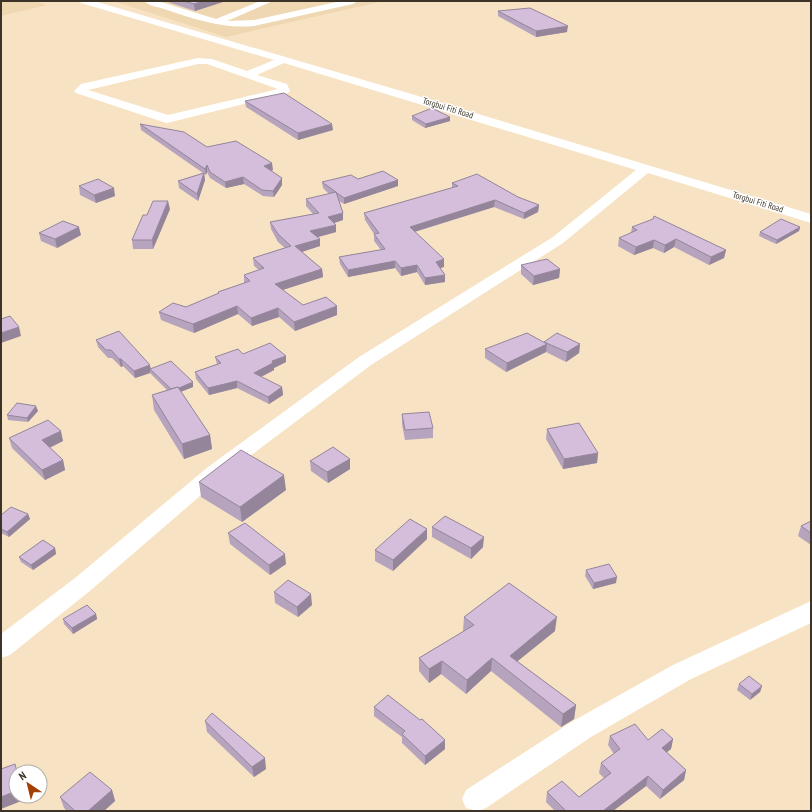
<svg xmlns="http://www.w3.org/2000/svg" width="812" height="812" viewBox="0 0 812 812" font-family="'PT Sans Narrow',sans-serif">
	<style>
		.built { fill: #efd7b1 }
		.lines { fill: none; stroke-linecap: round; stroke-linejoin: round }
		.minor { fill: #fff; fill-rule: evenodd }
		.wall { fill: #b6a3bd }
		.shaded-wall { fill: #94859a }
		.building { fill: #d4bedc; stroke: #94859a }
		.labels { text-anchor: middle; stroke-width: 3; stroke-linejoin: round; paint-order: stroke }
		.far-street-label { font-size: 9px; fill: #3c3428; stroke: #fff }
	</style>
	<rect width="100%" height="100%" fill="#f7e3c3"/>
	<!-- built -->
	<g class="built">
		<path d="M1 1H34L47 5 1 16Z"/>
		<path d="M113 1H384L226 37Z"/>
	</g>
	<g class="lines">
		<!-- minor -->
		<g class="minor">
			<path d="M79 1H94L415 95 811 214V223L648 173 563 243 371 365 222 477 91 590 10 655 1 658V634L75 578 208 467 359 357 553 237 636 170 284 63 257 75 287 84 290 91 288 93 167 123 163 122 76 93 74 91 81 84 198 58 212 59 247 71 274 60 81 3ZM198 64H207L278 89 168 115 88 90Z"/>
			<path d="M144 1H158L216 19 260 1H273L227 21 254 20 341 1H358L353 4 254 26C222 29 194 19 164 9 158 7 149 6 144 1Z"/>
			<path d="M811 601V622L809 624 691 679 591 737 486 808 478 811 466 808 462 799 466 790 573 721 673 665Z"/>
		</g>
	</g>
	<!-- wall -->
	<g class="wall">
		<path d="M168 1H226L195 11 168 2Z"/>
		<path d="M498 11 567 32 536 37 498 16Z"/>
		<path d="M245 101 333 130 298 140 246 107Z"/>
		<path d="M412 116 450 121 425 128 412 120Z"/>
		<path d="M140 124 273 170 271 171 282 178V185L274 197 263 196 244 184 226 188 210 178 207 172 206 175 204 174 205 180 198 201 179 188 178 181 203 173 141 130Z"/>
		<path d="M358 179 398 180V186L344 204 339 201 343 213V220L334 223 336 232 318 237 320 239V246L302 252 322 269 323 277 283 290 303 305 337 315 295 331 279 317 252 326 238 314 194 333 161 320 159 312 186 307 218 294V292L244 283V275L259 270 254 266 253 258 285 248 278 242 271 229 270 222 313 214 306 206V199L329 194 323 188 322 182Z"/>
		<path d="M452 183 518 197 539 205 538 212 524 219 494 207 415 232 444 267 440 268 445 275V282L425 285 417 272 401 276 395 268 348 277 340 264 339 257 381 250 374 241V234L365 220 364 213 452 188Z"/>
		<path d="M79 186 115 196 96 203 80 195Z"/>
		<path d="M170 209 153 249H133L132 240 147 215Z"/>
		<path d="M632 227 726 250 724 258 709 265 674 247 664 253 653 248 634 255 618 246 619 238 631 233Z"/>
		<path d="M800 227 799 231 776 244 759 236 760 232Z"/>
		<path d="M39 233 81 235 57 248 41 241Z"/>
		<path d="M521 265 560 269 559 278 533 285 521 274Z"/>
		<path d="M96 340 151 368 193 387 181 392 210 435 212 449 184 459 154 410 152 395 167 390 150 373 135 378 123 366 121 367 112 358H108L98 347Z"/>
		<path d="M544 342 580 344 579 353 566 362 546 352 506 372 485 358V349Z"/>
		<path d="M243 354 286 356V362L274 368V370L261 377 282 387 283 395 269 404 237 388 209 395 196 379 195 372 217 364 215 357Z"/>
		<path d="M38 411 28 422 8 420 7 415Z"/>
		<path d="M402 414 433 428V438L405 440 402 424Z"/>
		<path d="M547 429 598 453 597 463 563 469 546 439Z"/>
		<path d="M9 438 63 441 50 448 63 460 65 470 45 480 12 448Z"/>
		<path d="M350 459V469L328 483 311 471 310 461Z"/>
		<path d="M199 482 286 490 242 522 201 497Z"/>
		<path d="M28 514 30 519 9 537 1 533V515Z"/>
		<path d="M811 521V545L798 536 801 526Z"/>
		<path d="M432 527 483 547 471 559 432 537Z"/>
		<path d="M228 533 286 564 270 575 230 544Z"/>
		<path d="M427 539 393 571 375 561V550Z"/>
		<path d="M55 548 56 554 33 570 21 562 19 557Z"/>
		<path d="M586 570 616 583 593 589 585 576Z"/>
		<path d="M274 592 312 605 298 617 275 603Z"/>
		<path d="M96 614 97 619 73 634 64 624 63 619Z"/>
		<path d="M464 617 555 631 517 661 576 705 574 719 561 727 491 671 466 694 441 674 429 683 419 671V658L464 631H463Z"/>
		<path d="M739 684 762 686 760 692 750 700 737 690Z"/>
		<path d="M374 707 445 749 425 765 402 743V737L374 716Z"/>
		<path d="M205 721 266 769 254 777 207 732Z"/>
		<path d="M610 736 648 740 673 739 671 749 666 752 686 770 684 780 660 799 646 786 613 811H555L546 802 547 792 579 797 604 778 599 773 601 763 614 754 608 745Z"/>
		<path d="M112 790 115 801 104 811H67L64 808 60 797Z"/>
	</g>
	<!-- shaded-wall -->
	<g class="shaded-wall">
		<path d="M204 1H226L195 11 194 4Z"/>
		<path d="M568 26 567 32 536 37V31Z"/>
		<path d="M450 117V121L425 128 426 124Z"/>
		<path d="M332 124 333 130 298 140V133Z"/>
		<path d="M272 163 273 170 264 173V166Z"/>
		<path d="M207 165V172L206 175 205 169Z"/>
		<path d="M204 173 205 180 198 201 197 194Z"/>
		<path d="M243 177 244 184 226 188 225 182Z"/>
		<path d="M282 178V185L274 197 273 191Z"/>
		<path d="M398 180V186L344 204V198Z"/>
		<path d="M114 188 115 196 96 203 94 195Z"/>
		<path d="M495 200 494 207 410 233V227Z"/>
		<path d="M168 201 170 209 153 249 152 240Z"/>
		<path d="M539 205 538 212 524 219V213Z"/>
		<path d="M343 213V220L328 225V217Z"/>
		<path d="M336 225V232L311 239 310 231Z"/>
		<path d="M79 227 81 235 57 248 55 239Z"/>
		<path d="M800 227 799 231 776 244 777 240Z"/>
		<path d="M320 239V246L295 254V246Z"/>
		<path d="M676 239 674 247 664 253 665 245Z"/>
		<path d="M654 240 653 248 634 255 636 247Z"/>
		<path d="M726 250 724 258 709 265 711 257Z"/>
		<path d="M444 259V267L436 269V262Z"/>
		<path d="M395 261V268L348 277V270Z"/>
		<path d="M417 265V272L401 276V268Z"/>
		<path d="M322 269 323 277 276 292 275 284Z"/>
		<path d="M560 269 559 278 533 285 534 276Z"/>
		<path d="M445 275V282L425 285V278Z"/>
		<path d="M237 306 238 314 194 333 193 324Z"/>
		<path d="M337 306V315L295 331 294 322Z"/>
		<path d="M278 308 279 317 252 326 251 318Z"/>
		<path d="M19 327 21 336 1 343V333Z"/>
		<path d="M547 344 546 352 506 372 507 363Z"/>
		<path d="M580 344 579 353 566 362 567 352Z"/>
		<path d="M286 356V362L274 368V370L255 380 254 373 272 361Z"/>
		<path d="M119 359H121L123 366 121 367Z"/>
		<path d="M150 365 151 370 150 369V373L135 378 134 371Z"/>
		<path d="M237 381V388L209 395 208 388Z"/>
		<path d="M193 382V387L172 395V390Z"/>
		<path d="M282 387 283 395 269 404 268 397Z"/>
		<path d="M36 406 38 411 28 422 27 418Z"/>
		<path d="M61 431 63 441 44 450 42 440Z"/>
		<path d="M210 435 212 449 184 459 182 444Z"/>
		<path d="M598 453 597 463 563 469 564 459Z"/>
		<path d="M350 459V469L328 483 327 472Z"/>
		<path d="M63 460 65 470 45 480 42 470Z"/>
		<path d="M284 475 286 490 242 522 240 507Z"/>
		<path d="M28 514 30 519 9 537 7 532Z"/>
		<path d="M427 529V539L393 571V560Z"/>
		<path d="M484 537 483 547 471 559V548Z"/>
		<path d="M55 548 56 554 33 570 31 565Z"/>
		<path d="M285 554 286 564 270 575 269 565Z"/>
		<path d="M617 577 616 583 593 589 594 583Z"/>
		<path d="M311 594 312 605 298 617 297 607Z"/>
		<path d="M96 614 97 619 73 634 72 628Z"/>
		<path d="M557 617 555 631 508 669 510 656Z"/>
		<path d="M492 658 491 671 466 694 467 680Z"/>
		<path d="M442 661 441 674 429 683V669Z"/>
		<path d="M762 686 760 692 750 700 752 694Z"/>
		<path d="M576 705 574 719 561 727 563 714Z"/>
		<path d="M673 739 671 749 660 758 662 748Z"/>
		<path d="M445 740V749L425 765V756Z"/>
		<path d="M265 758 266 769 254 777 252 767Z"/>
		<path d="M686 770 684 780 660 799 663 790Z"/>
		<path d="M648 776 646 786 613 811H603Z"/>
		<path d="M112 790 115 801 104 811H88Z"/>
		<path d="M16 791V796H23L24 800 1 809V797Z"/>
	</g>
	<!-- building -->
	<g class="building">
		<path d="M184 1H204L194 4Z"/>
		<path d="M530 8 568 26 536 31 498 11Z"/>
		<path d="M284 93 332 124 298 133 245 101Z"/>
		<path d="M432 108 450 117 426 124 412 116Z"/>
		<path d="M140 124 184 132 207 147 236 141 272 163 264 166 282 178 273 191 262 190 243 177 225 182 210 172 207 165 205 169Z"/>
		<path d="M383 171 398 180 344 198 337 193 336 192 322 182 351 175 358 179Z"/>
		<path d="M204 173 197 194 178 181Z"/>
		<path d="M477 174 518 197 539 205 524 213 495 200 410 227 444 259 436 262 445 275 425 278 417 265 401 268 395 261 348 270 339 257 385 249 374 234 379 233 364 213 458 186 452 183Z"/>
		<path d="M98 179 114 188 94 195 79 186Z"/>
		<path d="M336 192 343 213 328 217 336 225 310 231 320 239 295 246 322 269 275 284 303 305 326 297 337 306 294 322 278 308 251 318 237 306 193 324 159 312 173 303 186 307 219 293 218 292 250 281 244 275 264 268 253 258 291 246 278 234 270 222 319 213 306 199Z"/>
		<path d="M153 201H168L152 240H132L143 215H147Z"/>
		<path d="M654 216 726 250 711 257 676 239 665 245 654 240 636 247 619 238 637 230 632 227 653 219Z"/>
		<path d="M781 219 800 227 777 240 760 232Z"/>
		<path d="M63 221 79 227 55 239 39 233Z"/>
		<path d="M547 259 560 269 534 276 521 265Z"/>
		<path d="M10 316 19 327 1 333V319Z"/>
		<path d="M119 331 150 365 134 371 121 359H119L111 350H106L96 340Z"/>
		<path d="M527 333 547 344 507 363 485 349Z"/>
		<path d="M557 333 580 344 567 352 544 342Z"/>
		<path d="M270 343 286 356 272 361 273 363 254 373 282 387 268 397 237 381 208 388 195 372 221 363 215 357 238 349 243 354Z"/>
		<path d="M171 361 193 382 179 388 178 387 171 389 150 369Z"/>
		<path d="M178 387 210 435 182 444 152 395Z"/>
		<path d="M17 403 36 406 27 418 7 415Z"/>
		<path d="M429 412 433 428 405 430 402 414Z"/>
		<path d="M48 420 61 431 42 440 63 460 42 470 9 438Z"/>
		<path d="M579 423 598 453 564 459 547 429Z"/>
		<path d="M333 447 350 459 327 472 310 461Z"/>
		<path d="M241 450 284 475 240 507 199 482Z"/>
		<path d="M11 507 28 514 7 532 1 529V515Z"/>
		<path d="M445 516 484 537 471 548 432 527Z"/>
		<path d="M410 519 427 529 393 560 375 550Z"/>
		<path d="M811 521V533L801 526Z"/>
		<path d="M245 523 285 554 269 565 228 533Z"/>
		<path d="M43 540 55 548 31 565 19 557Z"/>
		<path d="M609 564 617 577 594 583 586 570Z"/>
		<path d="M288 580 311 594 297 607 274 592Z"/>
		<path d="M509 583 557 617 510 656 576 705 563 714 492 658 467 680 442 661 429 669 419 658 474 625 464 617Z"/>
		<path d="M87 605 96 614 72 628 63 619Z"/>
		<path d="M749 676 762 686 752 694 739 684Z"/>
		<path d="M388 695 420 720 422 719 445 740 425 756 402 734 405 731 374 707Z"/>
		<path d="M212 713 265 758 252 767 205 721Z"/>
		<path d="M635 724 648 740 662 729 673 739 662 748 686 770 663 790 648 776 603 811H566L547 792 562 781 579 797 611 773 601 763 620 749 610 736Z"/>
		<path d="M15 764 17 772H16V791L1 797V769Z"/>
		<path d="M90 772 112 790 88 811H75L60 797Z"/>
	</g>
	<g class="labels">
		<!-- far-street labels -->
		<g class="far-street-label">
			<text transform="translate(448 108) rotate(17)" y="3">Torgbui Fiti Road</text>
			<text transform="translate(758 202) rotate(17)" y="3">Torgbui Fiti Road</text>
		</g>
	</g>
	<!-- border -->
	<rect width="812" height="812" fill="none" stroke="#3c3428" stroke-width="4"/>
	<!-- north arrow -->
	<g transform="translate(28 784) rotate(325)"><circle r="19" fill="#ffffff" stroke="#b1aea9"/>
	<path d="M0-3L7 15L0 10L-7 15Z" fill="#a23f05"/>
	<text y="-6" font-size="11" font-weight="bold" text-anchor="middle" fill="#3c3428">N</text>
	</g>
</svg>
